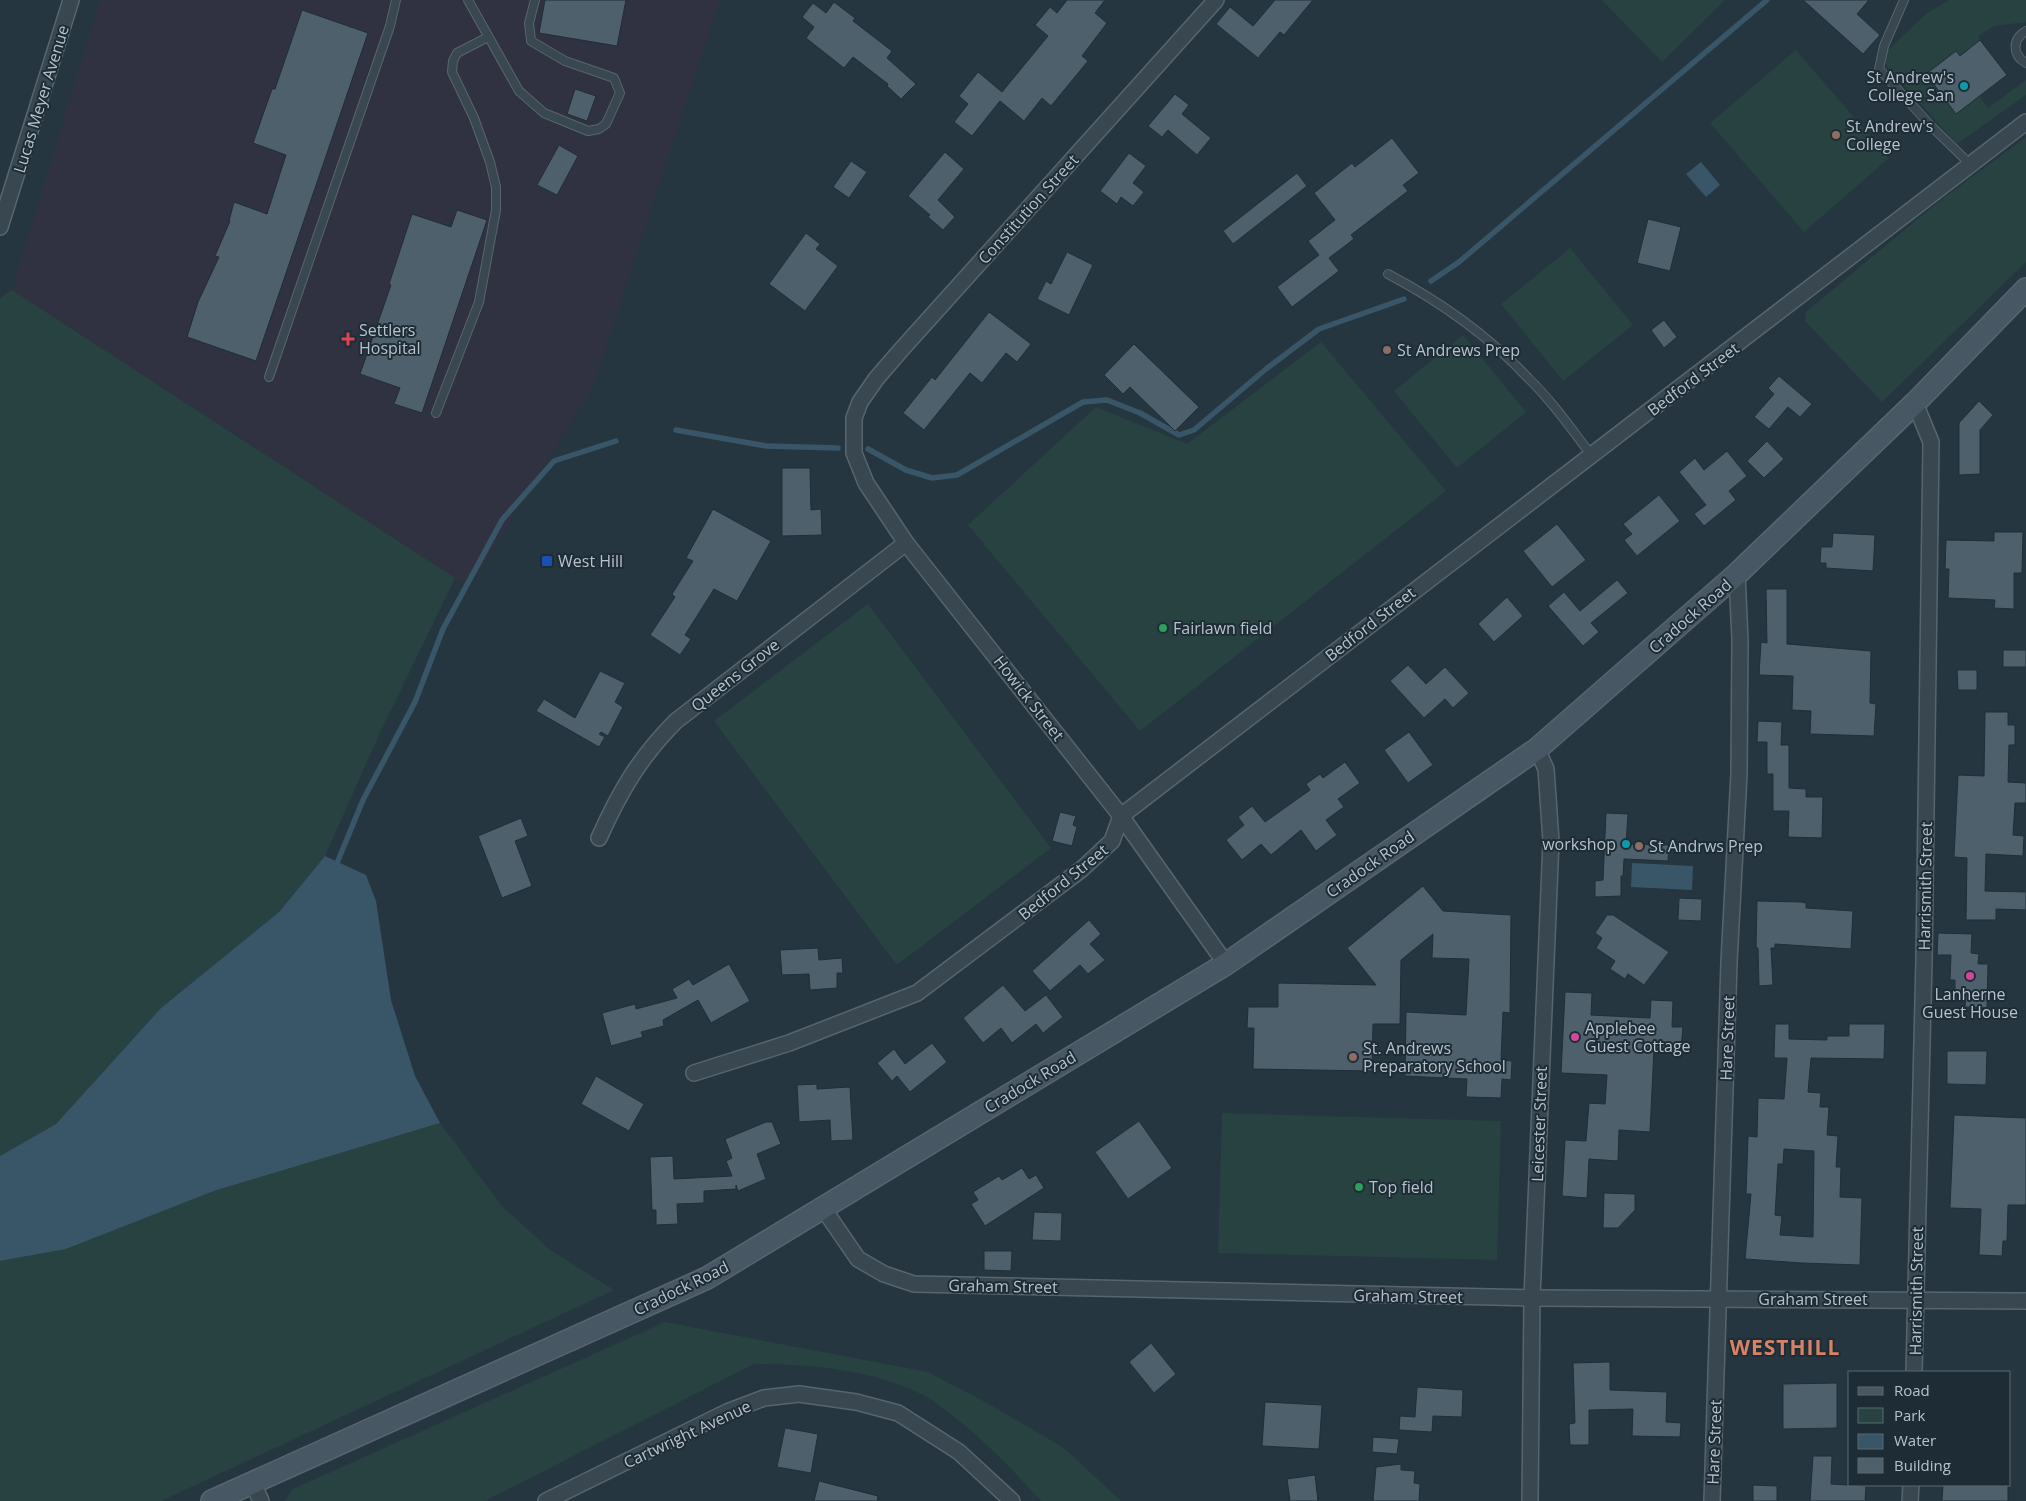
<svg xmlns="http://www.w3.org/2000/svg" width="2026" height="1501" viewBox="0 0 2026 1501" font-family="'Open Sans',sans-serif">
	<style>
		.medical { fill: #313241 }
		.green { fill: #274240 }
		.water { fill: #395568 }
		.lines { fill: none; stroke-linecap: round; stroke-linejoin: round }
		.stream { stroke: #395568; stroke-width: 5.5 }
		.building { fill: #4e606c; stroke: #202e38; fill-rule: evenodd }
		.lane-casing { stroke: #57656e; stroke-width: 10 }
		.street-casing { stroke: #57656e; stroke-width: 18 }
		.secondary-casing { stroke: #57656e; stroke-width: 24 }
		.lane { stroke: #394750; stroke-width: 8 }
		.street { stroke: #394750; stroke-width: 15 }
		.secondary { stroke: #475763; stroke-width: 21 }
		.culture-dot { fill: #0f9aa8; stroke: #1e2c36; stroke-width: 2 }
		.education-dot { fill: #8d6e63; stroke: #1e2c36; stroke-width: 2 }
		.health-dot { fill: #e0444e; stroke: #1e2c36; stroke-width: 2 }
		.transit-dot { fill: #1a4fb4; stroke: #1e2c36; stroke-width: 2 }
		.leisure-dot { fill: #2e9e5b; stroke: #1e2c36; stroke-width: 2 }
		.hotel-dot { fill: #d1479c; stroke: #1e2c36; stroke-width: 2 }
		.labels { text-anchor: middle; stroke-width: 4; stroke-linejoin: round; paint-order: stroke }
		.poi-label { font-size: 16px; fill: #b6c2cb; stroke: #1e2c36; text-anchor: start }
		.street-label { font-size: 16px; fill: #b6c2cb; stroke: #1e2c36 }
		.district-label { font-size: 21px; font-weight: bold; letter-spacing: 1px; fill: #d78165; stroke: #1e2c36 }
	</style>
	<rect width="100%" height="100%" fill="#253641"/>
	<!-- medical -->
	<path class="medical" d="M100 0H720L592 389 469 587 12 290Z"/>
	<!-- green -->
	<g class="green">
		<path d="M1602 0H1725L1662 62Z"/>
		<path d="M1949 0H2026V22L1994 26 1978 36 1980 40 1960 56 1956 51 1926 74 1956 114 1979 96 1988 108 2026 80V95L1957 144 1887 67 1885 58 1888 50 1926 14Z"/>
		<path d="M1796 50 1889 158 1804 232 1710 123Z"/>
		<path d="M2026 137V262L1882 402 1805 321 1806 312 1937 203Z"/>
		<path d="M1570 248 1633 325 1563 381 1501 304Z"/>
		<path d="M12 290 455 578 379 735 325 856 279 912 161 1008 56 1124 0 1156V298Z"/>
		<path d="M1463 335 1526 412 1457 468 1394 391Z"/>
		<path d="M1321 342 1446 491 1140 731 968 525 1096 407 1187 444Z"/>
		<path d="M868 604 1051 848 897 965 714 721Z"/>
		<path d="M1222 1113 1501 1121 1497 1260 1218 1253Z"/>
		<path d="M440 1123 502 1206 549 1249 614 1290 161 1501H0V1261L66 1249 214 1191Z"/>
		<path d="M665 1322 928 1372 989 1404 1064 1448 1121 1501H1041C1014 1471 985 1441 953 1416 945 1410 937 1403 929 1398 877 1370 812 1364 754 1364L485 1501H285L293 1489Z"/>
	</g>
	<!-- water -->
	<g class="water">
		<path d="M1701 162 1720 185 1706 197 1686 174Z"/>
		<path d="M325 856 366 875 376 901 391 1000 415 1076 440 1123 214 1191 66 1249 0 1261V1156L56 1124 161 1008 279 912Z"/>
		<path d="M1632 863 1693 866 1692 890 1631 887Z"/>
	</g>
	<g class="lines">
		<!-- stream -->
		<g class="stream">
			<path d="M1431 281 1459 262 1767 0"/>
			<path d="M676 430 766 446 838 448"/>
			<path d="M868 449 906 470 932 478 957 475 1083 402 1107 400 1140 413 1179 435 1194 430 1266 369 1319 329 1404 299"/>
			<path d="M335 868 363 800 415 702 443 629 502 520 554 461 616 441"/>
		</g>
	</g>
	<!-- building -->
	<g class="building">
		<path d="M545 0H626L617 46 539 33Z"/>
		<path d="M1067 0H1105L1095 13 1107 23 1082 56 1088 61 1051 106 1042 98 1024 121 1000 101 972 136 954 122 968 104 959 96 978 72 1002 92 1048 36 1035 25 1050 7 1057 13Z"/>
		<path d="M1275 0H1313L1284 35 1280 32 1258 58 1216 24 1230 7 1253 26Z"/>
		<path d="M1803 0H1869L1857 14 1880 35 1863 54Z"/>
		<path d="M834 2 855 18 853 21 892 51 887 58 916 84 901 99 887 86 888 84 853 57 844 68 806 38 814 27 802 17 813 3 826 13Z"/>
		<path d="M302 10 368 33 256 361 187 337 198 302 219 257 215 256 230 221H229L234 202 267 214 286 155 253 143 272 89H275Z"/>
		<path d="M1980 40 2007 75 1956 114 1926 74 1956 51 1960 56Z"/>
		<path d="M575 89 596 96 587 121 567 114Z"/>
		<path d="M1175 94 1189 105 1182 114 1211 138 1197 155 1168 130 1162 137 1148 126Z"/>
		<path d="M1392 138 1419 173 1403 185 1408 191 1351 235 1354 239 1329 258 1339 271 1292 307 1277 287 1319 255 1308 241 1335 220 1314 193 1352 163 1355 167Z"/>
		<path d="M559 145 578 156 557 195 537 185Z"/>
		<path d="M945 152 964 169 938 200 955 217 943 230 928 217 930 215 908 196Z"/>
		<path d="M1129 153 1146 166 1133 183 1144 192 1133 206 1121 197 1117 204 1100 191Z"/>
		<path d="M851 161 867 172 849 198 833 187Z"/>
		<path d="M1297 173 1307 186 1233 244 1223 231Z"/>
		<path d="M457 210 487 220 422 413 394 404 400 388 360 374 391 285 389 284 412 214 451 227Z"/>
		<path d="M1648 219 1681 227 1670 271 1637 263Z"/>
		<path d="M806 233 820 244 816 249 838 266 805 311 769 284Z"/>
		<path d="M1067 252 1093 265 1069 315 1037 299 1046 281 1051 284Z"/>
		<path d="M989 312 1031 344 1017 362 1006 353 982 383 970 373 924 430 903 413 932 377 935 380Z"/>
		<path d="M1664 320 1677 337 1664 348 1651 330Z"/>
		<path d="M1134 344 1199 407 1175 431 1130 387 1123 394 1104 375Z"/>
		<path d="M1779 376 1812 404 1800 417 1788 407 1769 429 1754 417 1774 394 1768 388Z"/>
		<path d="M1979 401 1993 415 1980 430V474L1959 475V423Z"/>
		<path d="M1767 441 1784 459 1764 478 1747 461Z"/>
		<path d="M1727 451 1747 476 1729 491 1736 500 1704 526 1694 514 1706 505 1679 472 1695 458 1704 470Z"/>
		<path d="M782 468H810L811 510 821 509 822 535 782 536Z"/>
		<path d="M1659 495 1680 521 1637 556 1624 540 1632 534 1623 524Z"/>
		<path d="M713 509 771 541 737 601 714 589 685 635 691 639 680 655 650 635 675 597 672 594 693 561 686 558Z"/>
		<path d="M1557 524 1586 560 1552 587 1523 551Z"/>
		<path d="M1994 532H2023L2022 573H2014V609L1994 608 1995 600 1948 598 1949 569H1945L1946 540 1994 541Z"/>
		<path d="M1833 533 1875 535 1873 571 1826 568V563H1820L1821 547H1832Z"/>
		<path d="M1617 580 1628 593 1591 623 1599 632 1583 646 1548 606 1564 592 1580 611Z"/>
		<path d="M1766 589H1787V644L1871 651 1870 703 1876 704 1874 736 1810 734 1811 711 1792 710 1793 676 1759 675 1761 642 1767 643Z"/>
		<path d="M1507 597 1523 616 1494 642 1478 624Z"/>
		<rect x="2003" y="650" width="23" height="17"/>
		<path d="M1408 665 1426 684 1445 667 1469 693 1453 708 1445 699 1424 718 1390 681Z"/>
		<path d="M1957 670H1977V690H1958Z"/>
		<path d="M600 671 625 683 615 702 623 707 608 736 601 732 599 734 605 737 599 747 536 711 544 699 575 718Z"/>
		<path d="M1985 712H2008V725H2015V745H2009L2008 782 2026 783V803H2015L2013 835 2024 836 2023 856 1986 854 1985 891 2026 892V910L1996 909V920H1966L1967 858 1954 857 1958 775 1984 776Z"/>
		<path d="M1758 721 1782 722 1781 745H1789V788L1806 789V797H1823L1822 838 1788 837 1789 811H1773V774H1767V742H1757Z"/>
		<path d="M1409 732 1433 765 1408 783 1384 750Z"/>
		<path d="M1345 762 1360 783 1338 799 1344 807 1326 820 1337 835 1316 851 1301 830 1271 855 1261 844 1242 860 1226 840 1244 825 1238 817 1252 806 1265 822 1310 790 1306 784 1320 774 1323 778Z"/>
		<path d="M1060 812 1076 816 1073 825 1077 827 1072 846 1052 841Z"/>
		<path d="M1606 813 1628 814 1626 844 1669 845 1668 861 1624 859 1623 876H1621V896L1595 897V881L1603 880Z"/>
		<path d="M521 818 528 836 515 841 532 886 502 898 478 836Z"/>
		<path d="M1423 886 1443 911 1511 915 1510 1013 1503 1012 1501 1060 1512 1061 1511 1080 1502 1079 1501 1098 1466 1097 1467 1079 1405 1076 1406 1012 1466 1015 1469 959 1432 958 1433 934 1401 960 1400 1024H1373L1372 1071 1253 1069 1254 1028H1247L1248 1007H1278V983L1376 985 1347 948Z"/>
		<path d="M1679 898 1702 899 1701 921 1678 920Z"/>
		<path d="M1757 901 1801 902 1806 903V908L1853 911 1851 949 1775 944V948H1771L1773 985 1759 986 1758 948H1756Z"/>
		<path d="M1607 915H1613L1669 952 1644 985 1628 974 1625 979 1610 969 1615 961 1596 948 1602 938 1595 933Z"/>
		<path d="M1089 920 1101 934 1090 944 1105 960 1088 974 1080 965 1050 991 1032 971Z"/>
		<path d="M1938 933 1972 934 1971 953 1979 954 1978 964H1988L1987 1008 1965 1007 1966 994 1955 993V980H1950L1951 955H1937Z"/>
		<path d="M818 948 819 960 842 958 843 973H837V988L810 990 809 974 782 975 780 950Z"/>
		<path d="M729 964 750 1001 711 1023 698 1000 663 1020 664 1026 641 1032 643 1037 611 1046 602 1013 635 1004 636 1009 677 998 672 989 689 979 693 985Z"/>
		<path d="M1003 985 1025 1011 1046 995 1063 1017 1043 1033 1036 1024 1012 1043 1001 1028 983 1043 963 1018Z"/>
		<path d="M1565 992 1592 993 1591 1015 1650 1018 1651 1000 1673 1001 1672 1027H1683L1681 1050 1654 1049 1650 1132 1619 1130 1618 1161 1589 1159 1587 1198 1562 1196 1565 1140 1586 1141 1589 1103 1605 1104 1607 1075 1561 1073Z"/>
		<path d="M1775 1024H1789V1039L1827 1040V1036H1849V1024H1885L1884 1059 1811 1058 1808 1092 1821 1093 1820 1107H1829L1827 1135 1838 1136 1836 1167H1841L1840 1197 1862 1198 1860 1265 1802 1263 1745 1259 1751 1194H1746L1748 1136 1757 1137 1758 1098 1784 1099 1787 1058H1774ZM1784 1149 1814 1151 1813 1237 1780 1235 1782 1216 1775 1215 1778 1164H1783Z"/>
		<path d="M932 1043 947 1062 910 1092 897 1076 892 1081 877 1063 894 1049 905 1064Z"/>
		<path d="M1947 1051H1987L1986 1085 1947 1084Z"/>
		<path d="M596 1076 644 1104 629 1131 581 1104Z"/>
		<path d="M817 1084V1089L850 1087 853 1140 831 1141 830 1120 799 1122 797 1085Z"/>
		<path d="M1954 1115 2026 1118V1205H2008L2007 1241H2003L2002 1256 1979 1255 1981 1209 1950 1208Z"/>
		<path d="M1139 1121 1172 1168 1128 1199 1095 1152Z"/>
		<path d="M766 1122H772L781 1144 757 1154 766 1179 738 1191 736 1185V1189L704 1191V1203L677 1204 678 1224 656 1225V1210H652L650 1157 673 1156 674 1179 732 1176 726 1161 732 1158 725 1139Z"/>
		<path d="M1022 1168 1029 1179 1036 1175 1044 1188 985 1226 971 1204 978 1200 973 1192 999 1176 1002 1180Z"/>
		<path d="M1604 1193 1635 1194V1210L1618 1228H1603Z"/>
		<path d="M1034 1212 1062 1213 1061 1241 1032 1240Z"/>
		<path d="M984 1251H1012L1011 1271 984 1270Z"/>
		<path d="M1151 1343 1176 1374 1154 1393 1129 1362Z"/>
		<path d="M1610 1362V1390L1667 1392 1666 1422 1681 1423 1680 1437 1632 1436 1633 1409 1589 1410V1445H1570L1569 1424 1575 1423 1573 1363Z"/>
		<path d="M1837 1383V1428L1783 1429V1384Z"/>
		<path d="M1417 1387 1463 1390 1462 1417 1433 1416 1432 1432 1399 1430 1400 1416 1415 1417Z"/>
		<path d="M1265 1402 1322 1405 1319 1449 1262 1446Z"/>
		<path d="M785 1428 818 1434 811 1473 777 1467Z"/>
		<path d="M1373 1437 1399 1439 1397 1454 1372 1452Z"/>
		<path d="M1813 1456H1832L1831 1484 1866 1486 1865 1501H1810Z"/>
		<path d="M1401 1464V1470L1415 1471 1414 1483 1420 1484 1419 1501H1373L1376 1467Z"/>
		<path d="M1315 1475 1318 1501H1290L1287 1479Z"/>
		<path d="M819 1481 878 1496 877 1501H814Z"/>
		<path d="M1753 1485 1777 1486V1501H1753Z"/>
		<path d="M1943 1485H2008V1501H1942Z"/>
	</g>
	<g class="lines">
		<defs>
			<g id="lane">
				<path d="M468 0 519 91 544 113 588 131 599 129 606 124 620 93 614 78 565 61 531 41 529 23 535 0"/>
				<path d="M1904 0 1884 46 1879 69 1931 126 1971 165"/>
				<path d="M2026 31C2012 39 2012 55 2026 63"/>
				<path d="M1388 274C1441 302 1488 335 1529 379 1553 402 1572 430 1592 456"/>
				<path d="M269 377 390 26 396 0"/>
				<path d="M436 413 479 302 496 210V187L490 162 474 118 452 72 453 61 457 53 488 37"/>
			</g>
			<g id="street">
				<path d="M1216 0 901 350 876 379 860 402 854 418V453L866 483 906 543 1121 816 1226 964"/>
				<path d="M0 227 71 0"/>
				<path d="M599 838C620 791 640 757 676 721L906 543"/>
				<path d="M694 1073 789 1043 917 993 1082 869 1112 841 1121 816 2026 122"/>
				<path d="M823 1208 858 1259 884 1274 914 1284 1532 1298 2026 1301"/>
				<path d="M1914 1372 1924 960 1931 442 1915 403"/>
				<path d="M252 1481 261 1501"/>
				<path d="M546 1501 727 1412 764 1398 799 1394 856 1402 898 1413 959 1452 1012 1501"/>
				<path d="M1530 1501 1532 1298 1551 841 1546 769 1537 749"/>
				<path d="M1712 1501 1729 962 1739 774 1740 640 1737 574"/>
				<path d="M1910 1501 1911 1485"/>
			</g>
			<path id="secondary" d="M212 1501 707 1278 1226 964 1537 749 1737 574 1915 403 2026 289"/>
		</defs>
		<!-- lane casing -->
		<use href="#lane" class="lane-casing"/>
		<!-- street casing -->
		<use href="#street" class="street-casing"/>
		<!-- secondary casing -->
		<use href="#secondary" class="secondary-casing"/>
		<!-- lane -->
		<use href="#lane" class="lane"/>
		<!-- street -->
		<use href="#street" class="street"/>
		<!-- secondary -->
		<use href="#secondary" class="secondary"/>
	</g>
	<!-- markers -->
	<g class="culture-dot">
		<circle cx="1964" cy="86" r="5"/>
		<circle cx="1626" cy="844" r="5"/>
	</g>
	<g class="education-dot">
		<circle cx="1836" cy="135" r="5"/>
		<circle cx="1387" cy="350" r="5"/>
		<circle cx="1639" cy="846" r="5"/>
		<circle cx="1353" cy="1057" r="5"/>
	</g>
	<path class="health-dot" d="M345.5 331.5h5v5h5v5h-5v5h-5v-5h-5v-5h5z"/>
	<rect class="transit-dot" x="541" y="555" width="12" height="12" rx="2.5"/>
	<g class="leisure-dot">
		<circle cx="1163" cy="628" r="5"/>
		<circle cx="1359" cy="1187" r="5"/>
	</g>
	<g class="hotel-dot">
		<circle cx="1970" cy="976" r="5"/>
		<circle cx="1575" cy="1037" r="5"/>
	</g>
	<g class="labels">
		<!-- poi labels -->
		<g class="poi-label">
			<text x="1954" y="83" text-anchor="end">St Andrew's<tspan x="1954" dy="18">College San</tspan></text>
			<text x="1846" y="132">St Andrew's<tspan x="1846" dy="18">College</tspan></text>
			<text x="359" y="336">Settlers<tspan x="359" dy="18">Hospital</tspan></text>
			<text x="1397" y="356">St Andrews Prep</text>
			<text x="558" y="567">West Hill</text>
			<text x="1173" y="634">Fairlawn field</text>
			<text x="1616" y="850" text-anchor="end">workshop</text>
			<text x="1649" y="852">St Andrws Prep</text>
			<text x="1970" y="1000" text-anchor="middle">Lanherne<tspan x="1970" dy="18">Guest House</tspan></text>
			<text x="1585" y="1034">Applebee<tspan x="1585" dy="18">Guest Cottage</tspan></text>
			<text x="1363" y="1054">St. Andrews<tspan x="1363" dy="18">Preparatory School</tspan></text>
			<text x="1369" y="1193">Top field</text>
		</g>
		<!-- street labels -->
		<g class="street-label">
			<text transform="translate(41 99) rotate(-73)" y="6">Lucas Meyer Avenue</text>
			<text transform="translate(1028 209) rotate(-48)" y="6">Constitution Street</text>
			<text transform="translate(1693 379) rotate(-37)" y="6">Bedford Street</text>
			<text transform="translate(1690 616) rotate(-41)" y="6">Cradock Road</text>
			<text transform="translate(1370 624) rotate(-38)" y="6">Bedford Street</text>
			<text transform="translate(735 675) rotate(-38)" y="6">Queens Grove</text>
			<text transform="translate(1029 698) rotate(52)" y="6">Howick Street</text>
			<text transform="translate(1370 864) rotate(-35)" y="6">Cradock Road</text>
			<text transform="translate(1063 882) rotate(-39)" y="6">Bedford Street</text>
			<text transform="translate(1925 886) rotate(-89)" y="6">Harrismith Street</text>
			<text transform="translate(1727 1038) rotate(-88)" y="6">Hare Street</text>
			<text transform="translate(1030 1082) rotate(-31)" y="6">Cradock Road</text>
			<text transform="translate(1539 1124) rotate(-88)" y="6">Leicester Street</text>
			<text transform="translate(1003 1286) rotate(1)" y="6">Graham Street</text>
			<text transform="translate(681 1288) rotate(-26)" y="6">Cradock Road</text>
			<text transform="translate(1916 1291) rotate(-89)" y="6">Harrismith Street</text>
			<text transform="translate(1408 1296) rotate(1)" y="6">Graham Street</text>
			<text x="1813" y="1305">Graham Street</text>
			<text transform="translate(687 1434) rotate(-25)" y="6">Cartwright Avenue</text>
			<text transform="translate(1714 1442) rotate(-88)" y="6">Hare Street</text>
		</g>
		<!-- district labels -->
		<g class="district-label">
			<text x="1785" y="1355">WESTHILL</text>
		</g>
	</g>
	<!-- legend -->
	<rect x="1848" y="1371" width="162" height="115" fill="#1e2c36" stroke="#5b6872"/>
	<rect x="1858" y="1387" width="25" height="8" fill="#475763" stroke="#5b6872"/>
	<text x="1894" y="1396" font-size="15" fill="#b6c2cb">Road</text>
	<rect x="1858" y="1408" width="25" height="15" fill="#274240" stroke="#5b6872"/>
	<text x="1894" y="1421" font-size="15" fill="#b6c2cb">Park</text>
	<rect x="1858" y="1434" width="25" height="15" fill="#395568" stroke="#5b6872"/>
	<text x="1894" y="1446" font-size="15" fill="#b6c2cb">Water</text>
	<rect x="1858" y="1458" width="25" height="15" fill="#4e606c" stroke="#5b6872"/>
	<text x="1894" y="1471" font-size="15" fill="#b6c2cb">Building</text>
</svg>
